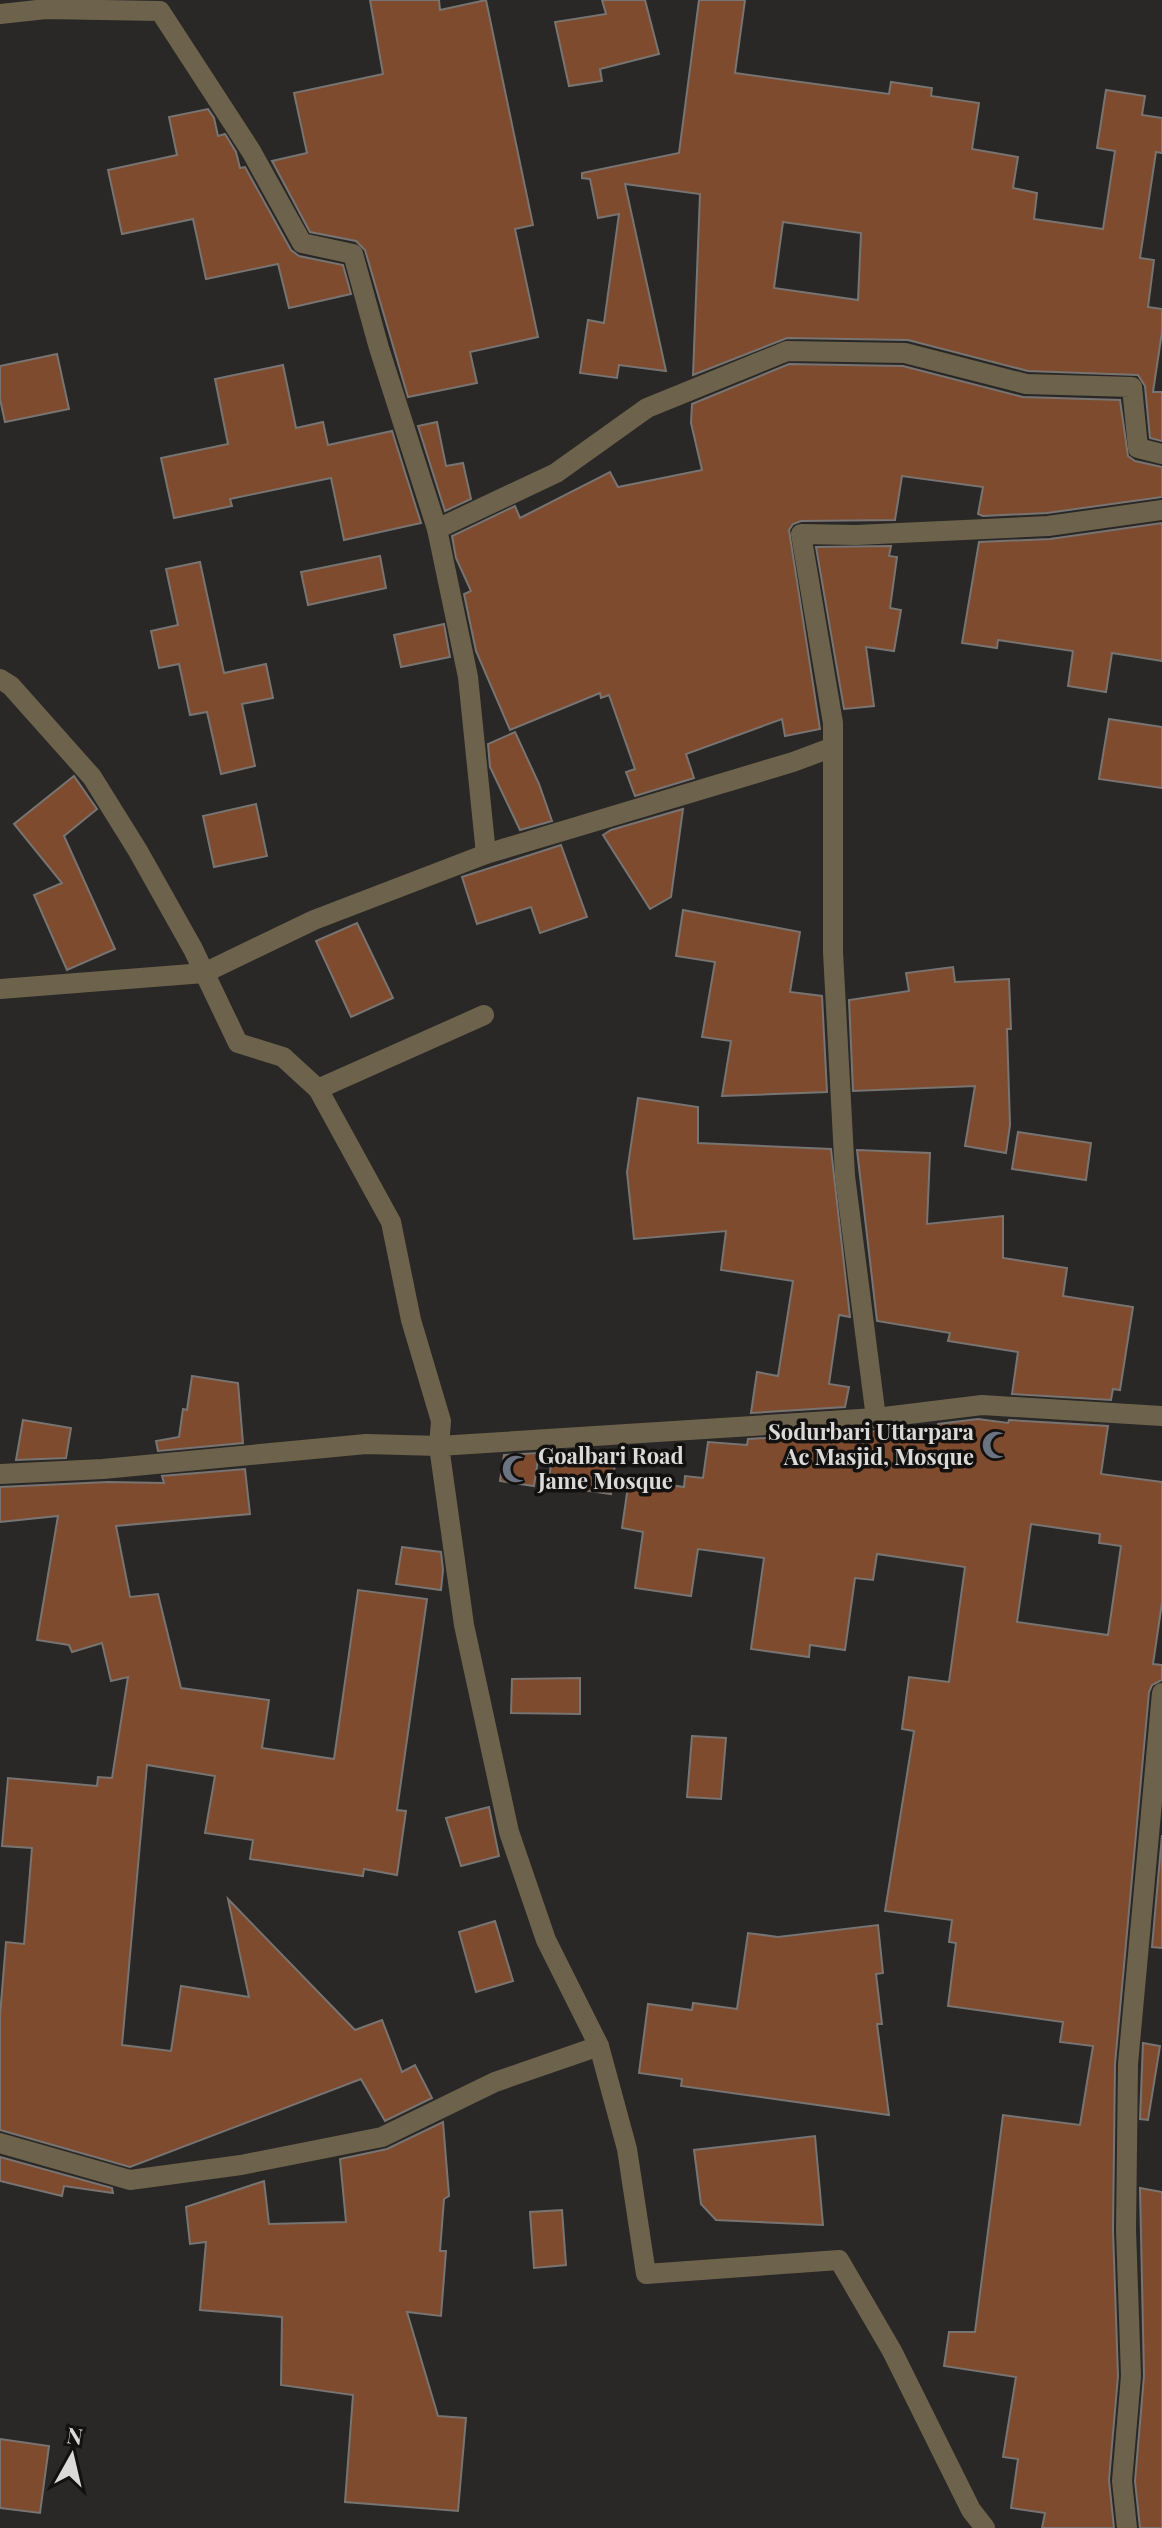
<svg xmlns="http://www.w3.org/2000/svg" width="1162" height="2528" viewBox="0 0 1162 2528" font-family="'Playfair Display',serif">
	<style>
		.building { fill: #7e4b2f; stroke: #777472; stroke-width: 2; fill-rule: evenodd }
		.lines { fill: none; stroke-linecap: round; stroke-linejoin: round }
		.street { stroke: #6d634c; stroke-width: 20 }
		.labels { text-anchor: middle; stroke-width: 7; stroke-linejoin: round; paint-order: stroke }
		.poi-label { font-size: 22px; font-weight: bold; fill: #dbdad9; stroke: #121110; text-anchor: end }
	</style>
	<rect width="100%" height="100%" fill="#2a2826"/>
	<!-- building -->
	<g class="building">
		<path d="M370 0H439L440 10 486 0 533 225 515 229 538 337 470 352 477 383 408 397 365 250 356 241 310 232 272 161 307 153 294 93 383 74Z"/>
		<path d="M602 0H645L659 54 600 69 602 81 569 86 555 22 606 14Z"/>
		<path d="M699 0H745L735 73 889 94 891 82 932 88 931 96 979 103 972 149 1018 157 1013 188 1037 193 1034 219 1103 229 1115 151 1097 148 1106 90 1145 96 1142 115 1162 118V153L1156 152 1140 258 1154 260 1148 307 1162 309V332L1153 392H1162V441L1150 438 1145 386 1138 375 1028 371 908 340 787 338 693 375 700 194 625 184 666 371 619 365 617 378 580 373 588 320 604 323 619 214 598 218 590 179 582 178V173L679 153ZM783 222 861 233 858 300 774 288Z"/>
		<path d="M208 109 214 118 218 136 225 134 236 152 240 168 245 167 291 250 299 256 343 265 351 294 289 308 278 264 206 279 193 219 122 234 108 170 177 155 169 117Z"/>
		<path d="M57 354 69 409 5 422 0 399V366Z"/>
		<path d="M789 364 903 366 1023 397 1120 400 1128 456 1135 461 1162 467V497L1047 513 983 516 978 514 983 487 902 476 895 520 801 521 793 524 789 530 820 729 785 736 782 719 686 754 694 778 635 796 626 772 635 769 609 695 601 698 600 693 510 730 476 651 464 594 471 591 456 558 452 536 515 506 520 518 610 472 618 487 702 470 691 423 692 404Z"/>
		<path d="M283 365 296 428 323 422 328 445 392 431 421 523 344 540 331 478 230 499 232 506 174 518 161 458 228 444 215 379Z"/>
		<path d="M437 422 446 466 463 463 471 499 445 511 418 426Z"/>
		<path d="M1162 523V661L1112 653 1106 692 1068 686 1073 651 998 640 997 648 962 643 979 542 1050 539Z"/>
		<path d="M891 546 889 556 897 557 890 608 901 610 894 651 866 647 874 706 844 709 816 547Z"/>
		<path d="M380 556 386 588 308 605 301 572Z"/>
		<path d="M200 562 224 673 266 664 273 698 242 704 255 766 221 774 207 712 190 715 179 664 159 668 151 631 178 625 166 569Z"/>
		<path d="M444 624 450 657 401 667 394 635Z"/>
		<path d="M1109 719 1162 727V788L1099 779Z"/>
		<path d="M515 732 539 784 552 821 520 830 490 767 488 744Z"/>
		<path d="M74 776 97 809 64 836 115 949 67 970 34 895 62 883 14 824Z"/>
		<path d="M256 804 267 856 214 867 203 816Z"/>
		<path d="M683 809 671 897 650 909 603 835 611 830Z"/>
		<path d="M561 845 587 917 540 933 531 907 477 924 462 877Z"/>
		<path d="M683 910 800 932 790 992 822 996 827 1092 722 1096 731 1041 702 1037 715 962 676 956Z"/>
		<path d="M357 923 393 998 351 1017 316 941Z"/>
		<path d="M953 967 955 982 1009 979 1011 1029H1007L1010 1125 1006 1153 965 1146 975 1086 853 1091 849 1000 909 991 906 973Z"/>
		<path d="M638 1098 698 1107V1143L831 1149 850 1317 839 1315 829 1384 849 1387 845 1407 751 1413 757 1372 778 1376 793 1281 721 1270 726 1231 634 1239 627 1172Z"/>
		<path d="M1018 1132 1091 1143 1086 1180 1012 1169Z"/>
		<path d="M857 1150 930 1153 927 1224 1003 1216V1258L1067 1268 1063 1296 1133 1307 1120 1390 1113 1389 1111 1400 1012 1394 1018 1352 948 1341 950 1333 877 1321Z"/>
		<path d="M192 1376 238 1383 243 1443 158 1451 156 1441 179 1437 183 1409 187 1410Z"/>
		<path d="M978 1419 1008 1423 1009 1420 1108 1426 1101 1474 1162 1482V1603L1153 1664 1162 1665V1680L1152 1685 1149 1692 1115 2064 1113 2230 1118 2376 1109 2480 1114 2528H1042L1045 2513 1011 2508 1018 2459 1003 2457 1016 2377 944 2366 949 2332H975L1003 2115 1080 2125 1093 2046 1060 2042 1063 2022 948 2006 956 1943 949 1942 952 1920 885 1911 914 1731 902 1729 909 1677 949 1682 965 1567 877 1554 873 1580 855 1578 845 1650 810 1645 809 1657 751 1649 764 1558 698 1549 691 1596 635 1588 643 1532 622 1528 629 1479 684 1487 685 1476 703 1478 708 1442 747 1445 748 1439 879 1431 935 1439 938 1424ZM1031 1524 1100 1534 1099 1543 1121 1546 1108 1635 1017 1622Z"/>
		<path d="M23 1420 71 1428 66 1458 16 1460Z"/>
		<path d="M582 1450 616 1455 611 1494 548 1485 553 1452Z"/>
		<path d="M539 1453 534 1486 500 1481 504 1455Z"/>
		<path d="M245 1469 250 1514 116 1526 130 1597 158 1594 181 1688 269 1700 262 1748 334 1759 358 1590 427 1599 397 1810 406 1811 397 1875 364 1869 363 1876 250 1859 253 1840 205 1833 215 1776 147 1765 122 2045 171 2051 181 1986 249 1997 228 1899 355 2030 382 2020 402 2072 415 2065 432 2098 385 2121 361 2079 130 2167 0 2130V2015L6 1942 24 1944 32 1848 2 1846 8 1778 97 1786 98 1777 112 1778 128 1677 111 1681 102 1643 72 1652 69 1645 37 1640 58 1516 0 1522V1487L108 1482 164 1483 162 1476Z"/>
		<path d="M402 1547 441 1552 443 1570 441 1590 396 1584Z"/>
		<path d="M580 1678V1714L511 1713 512 1679Z"/>
		<path d="M692 1736 726 1738 721 1799 687 1797Z"/>
		<path d="M489 1807 499 1856 461 1866 446 1818Z"/>
		<path d="M1162 1835V1948L1152 1947Z"/>
		<path d="M495 1921 513 1981 476 1992 459 1932Z"/>
		<path d="M878 1925 883 1973 876 1974 882 2024H877L889 2115 681 2086 682 2079 639 2073 648 2004 692 2010 693 2003 737 2009 748 1933 778 1937Z"/>
		<path d="M1143 2043 1160 2046 1148 2120 1140 2119Z"/>
		<path d="M443 2122 449 2196 444 2199 440 2251H446L441 2316 407 2312 438 2416 466 2418 458 2511 345 2502 353 2395 281 2385 282 2317 200 2310 206 2242 190 2244 186 2207 264 2181 269 2224 346 2222 340 2159 387 2149Z"/>
		<path d="M815 2136 823 2225 716 2220 701 2204 694 2150Z"/>
		<path d="M0 2157 112 2188 113 2193 64 2186 62 2196 0 2181Z"/>
		<path d="M1140 2188 1162 2192V2528H1140L1135 2481 1144 2376Z"/>
		<path d="M562 2210 566 2265 534 2268 530 2212Z"/>
		<path d="M0 2439 49 2446 40 2513 0 2508Z"/>
	</g>
	<g class="lines">
		<!-- street -->
		<g class="street">
			<path d="M0 14 46 9 160 11 251 151 302 243 353 254 379 348 437 529 556 473 647 408 787 351 905 353 1026 384 1132 387 1138 448 1162 454"/>
			<path d="M437 529 468 677 486 854"/>
			<path d="M0 679 11 686 92 777 138 851 193 949 238 1043 283 1057 318 1089 391 1222 411 1320 441 1421 439 1446 366 1444 103 1469 0 1474"/>
			<path d="M0 989 204 973 314 920 486 854 793 762 833 747"/>
			<path d="M318 1089 484 1015"/>
			<path d="M876 1418 845 1176 833 952V723L801 534 856 535 1048 526 1162 510"/>
			<path d="M0 2143 130 2180 241 2165 382 2137 495 2082 599 2046"/>
			<path d="M985 2528 971 2510 892 2351 839 2260 646 2274 627 2149 599 2046 546 1940 509 1832 464 1625 439 1446 876 1418 982 1405 1162 1416"/>
			<path d="M1127 2528 1122 2481 1131 2376 1126 2230 1128 2064 1162 1693"/>
		</g>
	</g>
	<!-- icons -->
	<defs>
		<symbol id="mosque-bare" viewBox="-9 -9 18 18"><path d="M3.5-4.9A6 6 0 1 0 3.5 4.9A5 5 0 1 1 3.5-4.9Z" fill="#6b7280" stroke="#121110" stroke-width="2.5" paint-order="stroke"/></symbol>
	</defs>
	<g fill-rule="evenodd">
		<use href="#mosque-bare" x="976" y="1425" width="40" height="40"/>
		<use href="#mosque-bare" x="496" y="1449" width="40" height="40"/>
	</g>
	<g class="labels">
		<!-- poi labels -->
		<g class="poi-label">
			<text x="974" y="1440">Sodurbari Uttarpara<tspan x="974" dy="25">Ac Masjid, Mosque</tspan></text>
			<text x="538" y="1464" text-anchor="start">Goalbari Road<tspan x="538" dy="25">Jame Mosque</tspan></text>
		</g>
	</g>
	<!-- north arrow -->
	<g transform="translate(72 2456) rotate(8)" stroke="#121110" stroke-width="6" paint-order="stroke">
	<path d="M0-6L14 30L0 20L-14 30Z" fill="#dbdad9"/>
	<text y="-12" font-size="22" font-weight="bold" text-anchor="middle" fill="#dbdad9">N</text>
	</g>
</svg>
